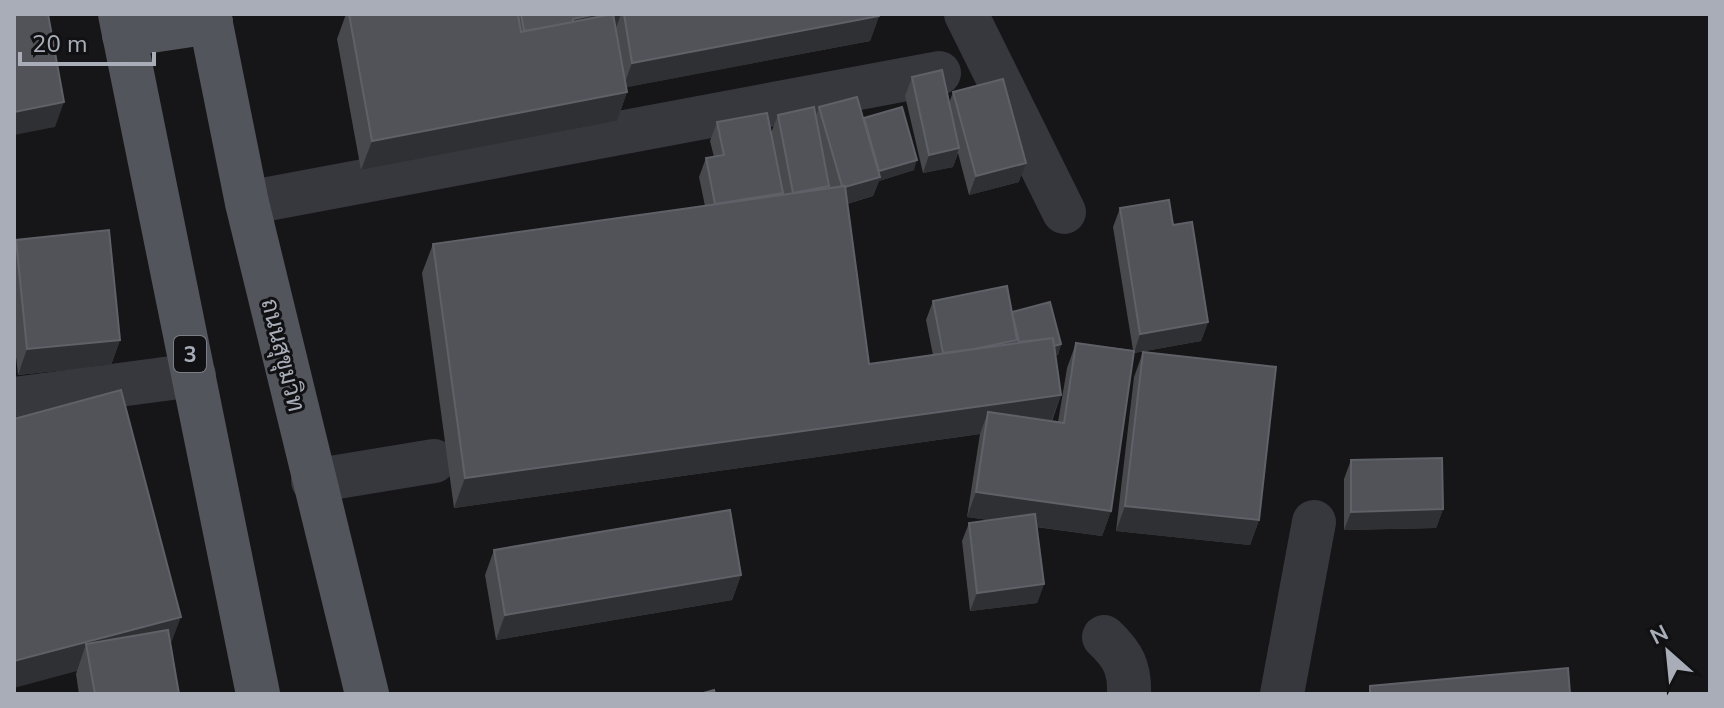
<svg xmlns="http://www.w3.org/2000/svg" width="1724" height="708" viewBox="0 0 1724 708" font-family="'Nunito Sans',Sarabun,sans-serif">
	<style>
		.lines { fill: none; stroke-linecap: round; stroke-linejoin: round }
		.minor { stroke: #37383d; stroke-width: 44 }
		.major { stroke: #53555c; stroke-width: 44 }
		.wall { fill: #47494d }
		.shaded-wall { fill: #2f3033 }
		.building { fill: #525359; stroke: #5f6168; stroke-width: 2 }
		.labels { text-anchor: middle; stroke-width: 6; stroke-linejoin: round; paint-order: stroke }
		.shield { fill: #111113; stroke: #7b7e86; stroke-width: 2 }
		.shield-label { font-size: 22px; font-weight: bold; fill: #a8adb8 }
		.street-label { font-size: 24px; fill: #a8adb8; stroke: #111113 }
	</style>
	<rect width="100%" height="100%" fill="#161618"/>
	<g class="lines">
		<!-- minor -->
		<g class="minor">
			<path d="M966 14 1064 212"/>
			<path d="M247 203 939 73"/>
			<path d="M14 399 194 375"/>
			<path d="M313 481 434 461"/>
			<path d="M1104 637C1123 655 1130 668 1129 694"/>
			<path d="M1282 694 1314 522"/>
		</g>
		<!-- major -->
		<g class="major">
			<path d="M120 14 258 694"/>
			<path d="M209 14 247 203 367 694"/>
			<path d="M124 35 211 22"/>
		</g>
	</g>
	<!-- wall -->
	<g class="wall">
		<path d="M346 14H879V16L870 41 626 87 627 92 617 121 361 170 337 39Z"/>
		<path d="M912 77 949 103 953 92 1019 182 969 195 958 153 953 167 923 173 905 96Z"/>
		<path d="M819 107 864 118 914 170 879 181 873 196 847 204 869 364 933 355 926 320 933 301 1012 312 1061 344 1058 355H1055L1061 395 1052 421 1058 422 1067 368 1076 343 1133 350 1113 227 1120 208 1173 225 1208 322 1201 341 1134 353 1111 511 1102 536 1036 527 1044 584 1037 603 970 611 962 541 969 523 989 520 967 517 980 434 454 508 422 273 433 244 705 206 699 177 706 158 714 157 710 141 717 122 771 133 778 115 816 116Z"/>
		<path d="M16 240 120 340 111 365 18 375 14 338V245Z"/>
		<path d="M1143 352 1259 520 1250 545 1116 531 1134 377Z"/>
		<path d="M14 419 171 644 179 694H79L76 674 77 671Z"/>
		<path d="M1351 460 1443 509 1436 528 1344 530V479Z"/>
		<path d="M494 550 741 575 732 600 496 640 485 575Z"/>
	</g>
	<!-- shaded-wall -->
	<g class="shaded-wall">
		<path d="M596 14H621L616 28 569 37 573 19Z"/>
		<path d="M879 16 870 41 623 88 632 63Z"/>
		<path d="M627 92 617 121 361 170 372 141Z"/>
		<path d="M64 102 55 127 14 135V112Z"/>
		<path d="M959 148 953 167 923 173 929 155Z"/>
		<path d="M917 160 914 170 879 181 873 196 836 207 842 188 879 171Z"/>
		<path d="M1026 163 1019 182 969 195 976 176Z"/>
		<path d="M1208 322 1201 341 1134 353 1140 334Z"/>
		<path d="M120 340 111 365 18 375 27 349Z"/>
		<path d="M1061 344 1058 355 1018 365 1022 354Z"/>
		<path d="M1061 395 1050 424 988 412 980 434 454 508 465 478Z"/>
		<path d="M976 492 1111 511 1102 536 967 517Z"/>
		<path d="M1125 506 1259 520 1250 545 1116 531Z"/>
		<path d="M1443 509 1436 528 1344 530 1351 512Z"/>
		<path d="M741 575 732 600 496 640 505 615Z"/>
		<path d="M1044 584 1037 603 970 611 977 593Z"/>
		<path d="M181 617 170 646 86 644 77 671 14 688V661Z"/>
	</g>
	<!-- building -->
	<g class="building">
		<path d="M14 14H48L64 102 14 112Z"/>
		<path d="M349 14H518L521 32 613 14 627 92 372 141Z"/>
		<path d="M521 14H596L573 19V22L524 31Z"/>
		<path d="M624 14H879V16L632 63Z"/>
		<path d="M942 70 959 148 929 155 912 77Z"/>
		<path d="M1003 79 1026 163 976 176 953 92Z"/>
		<path d="M857 97 880 177 845 187V186H842L819 107Z"/>
		<path d="M814 107 829 186 793 193 778 115Z"/>
		<path d="M902 107 917 160 879 171 864 118Z"/>
		<path d="M767 113 783 193 715 204 706 158 724 155 717 122Z"/>
		<path d="M845 186 869 364 1053 338 1061 395 465 478 433 244Z"/>
		<path d="M1169 200 1173 225 1192 222 1208 322 1140 334 1120 208Z"/>
		<path d="M109 230 120 340 27 349 16 240Z"/>
		<path d="M1007 286 1017 340 974 349 943 353 933 301Z"/>
		<path d="M1050 302 1061 344 1054 346 1053 338 1019 342 1012 312Z"/>
		<path d="M1076 343 1134 351 1111 511 976 492 988 412 1064 423Z"/>
		<path d="M1143 352 1276 367 1259 520 1125 506Z"/>
		<path d="M121 390 181 617 14 661V419Z"/>
		<path d="M1442 458 1443 509 1351 512V460Z"/>
		<path d="M730 510 741 575 505 615 494 550Z"/>
		<path d="M1035 514 1044 584 977 593 969 523Z"/>
		<path d="M168 630 179 694H95L86 644Z"/>
		<path d="M1568 668 1570 694H1370V686Z"/>
		<path d="M714 690 715 694H700Z"/>
	</g>
	<g class="labels">
		<!-- shield labels -->
		<rect class="shield" x="174" y="336" width="32" height="36" rx="6"/>
		<g class="shield-label">
			<text x="190" y="362">3</text>
		</g>
		<!-- street labels -->
		<g class="street-label">
			<text transform="translate(283 355) rotate(76)" y="8">ถนนสุขุมวิท</text>
		</g>
	</g>
	<!-- border -->
	<rect width="1724" height="708" fill="none" stroke="#a8adb8" stroke-width="32"/>
	<!-- north arrow -->
	<g transform="translate(1668 652) rotate(333)" stroke="#111113" stroke-width="6" paint-order="stroke">
	<path d="M0-6L14 30L0 20L-14 30Z" fill="#a8adb8"/>
	<text y="-12" font-size="22" font-weight="bold" text-anchor="middle" fill="#a8adb8">N</text>
	</g>
	<!-- scale -->
	<path d="M20 52v12h134v-12" fill="none" stroke="#a8adb8" stroke-width="4"/>
	<text x="32" y="52" font-size="24" fill="#a8adb8" stroke="#111113" stroke-width="6" paint-order="stroke">20 m</text>
</svg>
